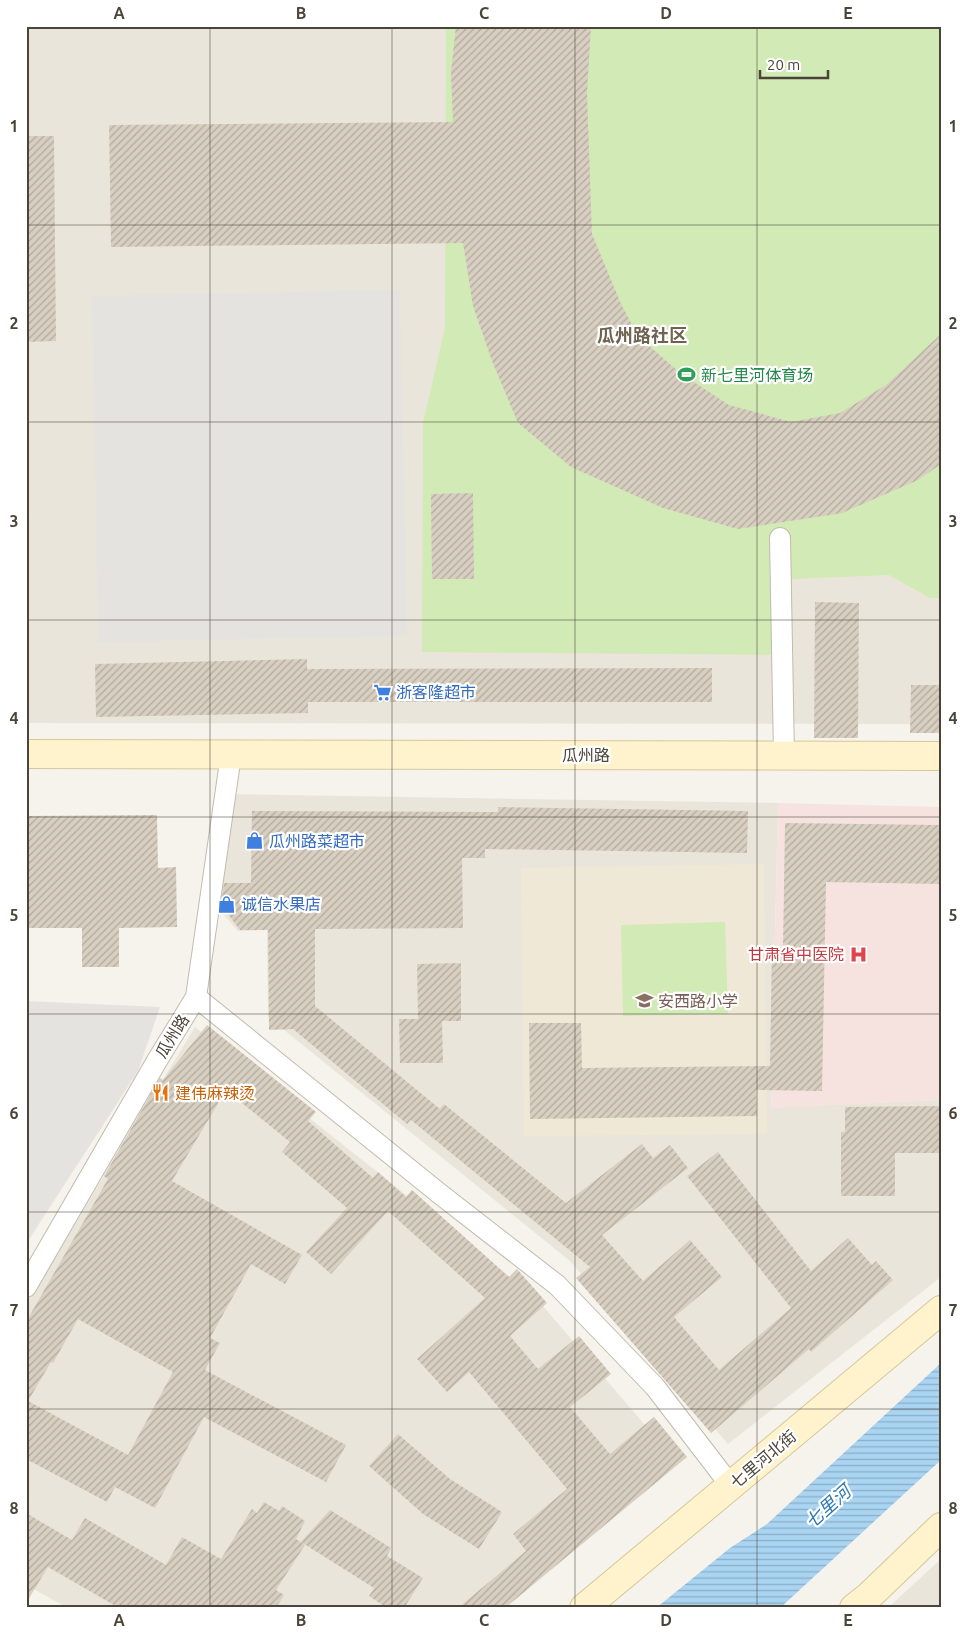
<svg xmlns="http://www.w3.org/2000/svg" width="967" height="1634" viewBox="0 0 967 1634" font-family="Ubuntu,'Noto Sans SC',sans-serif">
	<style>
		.residential { fill: #eae5da }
		.education { fill: #efe8d6 }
		.medical { fill: #f6e3e0 }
		.green { fill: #d2eab5 }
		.parking { fill: #e5e3e0 }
		.water { fill: url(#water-rules) }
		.building { fill: url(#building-hatch); fill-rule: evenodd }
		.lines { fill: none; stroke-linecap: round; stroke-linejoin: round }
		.street-casing { stroke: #c2bbae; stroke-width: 22 }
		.secondary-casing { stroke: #d6c79b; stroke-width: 30 }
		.street { stroke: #fff; stroke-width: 20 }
		.secondary { stroke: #fff3cd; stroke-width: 28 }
		.grid { fill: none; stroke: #4b4439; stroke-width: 1; stroke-opacity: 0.55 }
		.labels { text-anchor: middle; stroke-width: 4.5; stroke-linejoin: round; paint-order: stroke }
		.leisure-label { font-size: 16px; fill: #27864d; stroke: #fff; text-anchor: start }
		.shop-label { font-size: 16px; fill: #366cbe; stroke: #fff; text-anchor: start }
		.street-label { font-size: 16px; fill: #4b4439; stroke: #fff }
		.health-label { font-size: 16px; fill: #be3a42; stroke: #fff; text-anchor: end }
		.education-label { font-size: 16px; fill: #785e54; stroke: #fff; text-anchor: start }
		.food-label { font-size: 16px; fill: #c56008; stroke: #fff; text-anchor: start }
		.neighbourhood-label { font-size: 18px; font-weight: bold; fill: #6e6250; stroke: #fff }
		.water-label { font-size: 18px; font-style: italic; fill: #2e7ab2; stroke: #fff }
		.neatline { fill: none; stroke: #4b4439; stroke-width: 2 }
		.grid-label { font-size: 16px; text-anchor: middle; font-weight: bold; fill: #4b4439 }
	</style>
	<defs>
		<pattern id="water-rules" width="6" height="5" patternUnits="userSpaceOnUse" patternTransform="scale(1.25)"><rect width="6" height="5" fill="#a9d4f2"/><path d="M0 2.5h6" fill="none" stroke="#8caec5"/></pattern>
		<pattern id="building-hatch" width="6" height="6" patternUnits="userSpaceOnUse" patternTransform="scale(1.25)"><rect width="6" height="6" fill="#d8cfc1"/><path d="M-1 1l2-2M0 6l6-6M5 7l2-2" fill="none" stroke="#b1aa9e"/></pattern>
	</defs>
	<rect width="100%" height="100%" fill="#f6f3ec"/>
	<!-- residential -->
	<g class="residential">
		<path d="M26 26H941V724L26 723Z"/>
		<path d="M220 794 778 803 771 1107 941 1100V1277L728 1444 570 1261 268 1017 267 930 238 931 216 906Z"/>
		<path d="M195 1027 536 1298 669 1453 477 1608H68L26 1585V1304Z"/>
		<path d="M941 1559V1608H893L890 1606Z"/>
	</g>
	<!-- education -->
	<path class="education" d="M764 864 767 1134 524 1136 521 868Z"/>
	<!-- medical -->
	<path class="medical" d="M778 803 941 807V1100L771 1108Z"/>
	<!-- green -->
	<g class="green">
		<path d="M446 26H941V598H930L889 575 792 579V655L422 652 423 423 445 328Z"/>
		<path d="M725 922 728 1014 623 1016 621 925Z"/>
	</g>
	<!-- parking -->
	<g class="parking">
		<path d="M400 290 407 636 98 642 92 296Z"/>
		<path d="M26 1001 160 1007 138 1071 26 1244Z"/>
	</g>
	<!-- water -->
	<path class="water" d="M941 1363V1460L780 1608H656L730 1548 767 1524Z"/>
	<!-- building -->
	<g class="building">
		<path d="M456 26H591L587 93 592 234 621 304 638 336 680 373 729 405 791 422 840 413 886 385 941 334V464L918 480 842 513 738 529 663 508 571 467 518 423 492 361 473 306 463 243 111 247 109 125 453 122 451 72Z"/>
		<path d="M26 136H54L56 341 26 342Z"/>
		<path d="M473 493 474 579H432L431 494Z"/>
		<path d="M815 602 859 603 858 738H814Z"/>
		<path d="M307 659V669L712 668V702H308V713L96 717 95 664Z"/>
		<path d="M911 685H941V733H910Z"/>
		<path d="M498 807 748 811 747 853 485 849V858H462L463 928 315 929V1006L440 1109 444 1104 566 1203 642 1144 653 1158 670 1145 688 1168 602 1235 643 1281 690 1240 722 1277 674 1317 719 1370 791 1308 687 1176 718 1152 811 1271 848 1238 872 1265 876 1261 893 1280 811 1352 809 1349 711 1433 576 1278 590 1267 411 1120 407 1124 293 1029 269 1030 268 930H240L221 905 224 883H251L252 811 498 812Z"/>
		<path d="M157 815 158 868 176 867 177 927 119 928V967H82V928H26V816Z"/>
		<path d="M785 823 941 825V884L826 882 822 1091 756 1090 757 1116 530 1119 529 1023H581L582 1068 770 1066 772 949H783Z"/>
		<path d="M461 963V1021H442L443 1063H400L399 1019H418L417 964Z"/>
		<path d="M207 1025 316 1112 308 1121 373 1178 378 1172 406 1197 412 1190 509 1277 517 1269 547 1303 510 1336 538 1369 579 1336 611 1374 570 1407 610 1454 654 1417 687 1457 505 1608H458L526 1551 513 1534 567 1489 469 1372 447 1392 417 1359 485 1298 388 1211 331 1274 306 1252 347 1208 282 1152 290 1142 226 1090 172 1181 302 1255 285 1284 251 1264 210 1338 220 1343 205 1370 346 1445 326 1482 204 1417 155 1508 115 1487 107 1502 26 1459V1322L108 1179 104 1176 160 1078 163 1080ZM78 1319 173 1372 128 1455 28 1401 51 1362 53 1363Z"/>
		<path d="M940 1106V1153H895V1196H841V1132H845V1107Z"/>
		<path d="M398 1434 450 1479 502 1512 479 1549 423 1514 369 1466Z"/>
		<path d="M264 1502 279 1511 282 1506 305 1521 296 1539 305 1545 276 1590 284 1595 276 1608H119L48 1567 26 1603V1513L72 1540 85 1518 166 1565 182 1537 221 1559 252 1509 257 1513Z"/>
		<path d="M330 1510 391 1548 387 1556 423 1578 404 1608H387L369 1596 374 1588 301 1542Z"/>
	</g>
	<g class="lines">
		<defs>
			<g id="street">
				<path d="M780 538 784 756"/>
				<path d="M196 997 440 1194 557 1285 655 1387 731 1486"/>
				<path d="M26 1287 158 1059 196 997 231 755"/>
			</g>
			<g id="secondary">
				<path d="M26 754 941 756"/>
				<path d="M584 1608 941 1310"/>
				<path d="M854 1608 868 1597 941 1527"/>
			</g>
		</defs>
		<!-- street casing -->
		<use href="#street" class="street-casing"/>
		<!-- secondary casing -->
		<use href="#secondary" class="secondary-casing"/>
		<!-- street -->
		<use href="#street" class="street"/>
		<!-- secondary -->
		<use href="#secondary" class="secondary"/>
	</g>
	<!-- grid -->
	<path class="grid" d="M210 26V1608M392 26V1608M575 26V1608M757 26V1608M26 225H941M26 422H941M26 620H941M26 817H941M26 1014H941M26 1212H941M26 1409H941"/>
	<!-- icons -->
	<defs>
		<symbol id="stadium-bare" viewBox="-9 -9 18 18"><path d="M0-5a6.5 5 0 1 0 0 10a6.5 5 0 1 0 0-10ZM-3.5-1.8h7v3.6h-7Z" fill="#2e9e5b" stroke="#fff" stroke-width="2.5" paint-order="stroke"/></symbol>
		<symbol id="supermarket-bare" viewBox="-9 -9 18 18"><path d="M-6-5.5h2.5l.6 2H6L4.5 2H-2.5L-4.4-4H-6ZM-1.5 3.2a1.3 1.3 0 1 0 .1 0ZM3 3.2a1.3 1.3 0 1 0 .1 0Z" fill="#3f7fe0" stroke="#fff" stroke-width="2.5" paint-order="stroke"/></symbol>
		<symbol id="shop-bare" viewBox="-9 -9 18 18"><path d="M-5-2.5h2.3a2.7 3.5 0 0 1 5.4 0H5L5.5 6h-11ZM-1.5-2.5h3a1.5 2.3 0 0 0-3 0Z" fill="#3f7fe0" stroke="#fff" stroke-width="2.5" paint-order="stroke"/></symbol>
		<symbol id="hospital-bare" viewBox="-9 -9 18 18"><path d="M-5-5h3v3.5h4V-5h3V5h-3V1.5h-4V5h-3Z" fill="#e0444e" stroke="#fff" stroke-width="2.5" paint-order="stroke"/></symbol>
		<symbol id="school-bare" viewBox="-9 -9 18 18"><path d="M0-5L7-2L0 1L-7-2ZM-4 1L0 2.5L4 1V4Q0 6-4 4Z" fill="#8d6e63" stroke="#fff" stroke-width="2.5" paint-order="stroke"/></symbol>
		<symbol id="restaurant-bare" viewBox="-9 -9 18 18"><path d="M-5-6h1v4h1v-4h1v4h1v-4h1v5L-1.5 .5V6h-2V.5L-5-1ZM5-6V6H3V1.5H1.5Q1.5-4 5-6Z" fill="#e8710a" stroke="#fff" stroke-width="2.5" paint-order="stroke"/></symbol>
	</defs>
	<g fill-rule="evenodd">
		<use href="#stadium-bare" x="674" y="362" width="25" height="25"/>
		<use href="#supermarket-bare" x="370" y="680" width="25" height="25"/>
		<use href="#shop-bare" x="242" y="828" width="25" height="25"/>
		<use href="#shop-bare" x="214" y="892" width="25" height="25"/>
		<use href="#hospital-bare" x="846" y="942" width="25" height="25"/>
		<use href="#school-bare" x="632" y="988" width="25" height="25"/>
		<use href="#restaurant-bare" x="148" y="1080" width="25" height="25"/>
	</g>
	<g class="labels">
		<!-- leisure labels -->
		<g class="leisure-label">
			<text x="701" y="381">新七里河体育场</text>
		</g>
		<!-- shop labels -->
		<g class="shop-label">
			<text x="396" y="698">浙客隆超市</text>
			<text x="269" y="847">瓜州路菜超市</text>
			<text x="241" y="910">诚信水果店</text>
		</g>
		<!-- street labels -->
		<g class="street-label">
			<text x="586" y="761">瓜州路</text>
			<text transform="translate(172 1036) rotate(-58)" y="6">瓜州路</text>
			<text transform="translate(763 1459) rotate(-40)" y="6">七里河北街</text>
		</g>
		<!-- health labels -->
		<g class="health-label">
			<text x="844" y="960">甘肃省中医院</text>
		</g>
		<!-- education labels -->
		<g class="education-label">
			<text x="658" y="1007">安西路小学</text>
		</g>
		<!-- food labels -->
		<g class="food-label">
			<text x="175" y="1099">建伟麻辣烫</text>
		</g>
		<!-- neighbourhood labels -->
		<g class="neighbourhood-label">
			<text x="642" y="342">瓜州路社区</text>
		</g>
		<!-- water labels -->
		<g class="water-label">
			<text transform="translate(828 1507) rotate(-42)" y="6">七里河</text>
		</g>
	</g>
	<!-- border -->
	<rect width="967" height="1634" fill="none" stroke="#ffffff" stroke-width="55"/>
	<!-- scale -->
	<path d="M760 70v8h68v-8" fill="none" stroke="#4b4439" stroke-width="2.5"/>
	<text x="767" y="70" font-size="15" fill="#4b4439" stroke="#ffffff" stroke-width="4" paint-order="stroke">20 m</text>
	<rect x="28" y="28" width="912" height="1578" class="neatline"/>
	<g class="grid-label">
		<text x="119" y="19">A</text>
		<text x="301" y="19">B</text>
		<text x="484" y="19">C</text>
		<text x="666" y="19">D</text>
		<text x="848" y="19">E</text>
		<text x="14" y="132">1</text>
		<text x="953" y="132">1</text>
		<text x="14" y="329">2</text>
		<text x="953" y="329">2</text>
		<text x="14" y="527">3</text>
		<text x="953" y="527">3</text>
		<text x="14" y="724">4</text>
		<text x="953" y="724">4</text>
		<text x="14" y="921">5</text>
		<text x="953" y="921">5</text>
		<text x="14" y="1119">6</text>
		<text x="953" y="1119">6</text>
		<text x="14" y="1316">7</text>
		<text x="953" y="1316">7</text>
		<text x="14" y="1514">8</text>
		<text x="953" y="1514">8</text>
		<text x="119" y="1626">A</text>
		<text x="301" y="1626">B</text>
		<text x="484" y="1626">C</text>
		<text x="666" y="1626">D</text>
		<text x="848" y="1626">E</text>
	</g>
</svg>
